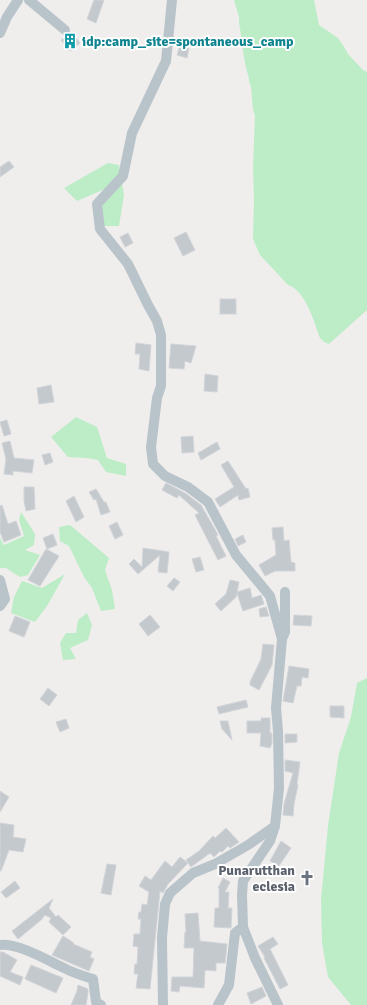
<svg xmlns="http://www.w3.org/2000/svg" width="367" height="1005" viewBox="0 0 367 1005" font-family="Signika,sans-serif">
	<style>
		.green { fill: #bcedc7 }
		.building { fill: #c4c9cd; stroke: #d1d4d8 }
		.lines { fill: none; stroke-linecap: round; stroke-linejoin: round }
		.minor { stroke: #b9c4ca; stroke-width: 10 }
		.labels { text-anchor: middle; stroke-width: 4; stroke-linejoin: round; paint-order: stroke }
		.culture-label { font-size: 14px; font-weight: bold; fill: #0d838f; stroke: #fff; text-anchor: start }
		.worship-label { font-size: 14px; font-weight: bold; fill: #5b616d; stroke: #fff; text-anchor: end }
	</style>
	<rect width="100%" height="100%" fill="#f0eded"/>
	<!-- green -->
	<g class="green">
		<path d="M234 0H314L319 25 338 38 343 45 348 54 363 70 367 72V310L329 344 324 342 320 338C314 322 306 291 288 285L260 255 253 239 254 200 253 168 255 115 253 110 251 86C248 83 250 79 248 75 243 58 242 40 239 22V17Z"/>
		<path d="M108 163 119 165 124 195 119 226H104L100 211 105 189 77 201 64 188Z"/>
		<path d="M76 417 97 427 107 458 126 464V476L106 472 98 460 87 458 68 457 51 437Z"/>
		<path d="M21 512 35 534 34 545 25 550 40 555 28 575 20 577 6 568H0V538L4 545 24 536 19 520Z"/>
		<path d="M70 525 109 558 105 570 112 590 115 609 101 611 92 588 84 577 69 546 60 541 59 527Z"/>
		<path d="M65 574 47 606 35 622 11 613 14 597 22 581 42 588Z"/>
		<path d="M87 613 92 625 88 640 70 648 76 659 63 660 60 643 66 633H76L78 620Z"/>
		<path d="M367 678V1005H351L328 977 322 943 321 899 328 826 339 753 351 717 357 683Z"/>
	</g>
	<!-- building -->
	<g class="building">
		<path d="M94 0H104L96 23 87 19Z"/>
		<path d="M71 32 80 43 70 51 61 40 70 34Z"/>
		<path d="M180 45 189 48 187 58 177 55Z"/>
		<path d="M9 161 14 167 0 177V167Z"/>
		<path d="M186 232 195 250 183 256 174 238Z"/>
		<path d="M128 233 133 243 125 247 120 237Z"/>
		<rect x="220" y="299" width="16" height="15"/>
		<path d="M136 343 151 345 149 371 139 369 140 354H135Z"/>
		<path d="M171 344 196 346 191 363 185 361 184 369 169 368Z"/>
		<path d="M205 374 218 376 217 392 204 391Z"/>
		<path d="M51 385 54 402 39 404 37 388Z"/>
		<path d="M7 420 11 434 4 436 0 422Z"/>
		<path d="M193 436 194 452 182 453 181 437Z"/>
		<path d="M10 441 14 458 34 460 32 473 13 471V475L4 474 6 459 2 443Z"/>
		<path d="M217 442 220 449 201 460 198 453Z"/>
		<path d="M50 453 53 462 45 465 42 455Z"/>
		<path d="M228 461 246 489 248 488 250 497 239 500 238 495 220 507 215 499 234 487 221 465Z"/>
		<path d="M166 483 185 493 201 505 213 526 218 535 216 536 226 556 218 560 195 515 199 513 179 495 177 498 162 490Z"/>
		<path d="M24 487H34L35 509 26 511 24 501Z"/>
		<path d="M96 489 104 502H106L110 512 101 515 96 499 94 500 89 492Z"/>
		<path d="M74 496 84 517 76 522 66 501Z"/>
		<path d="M2 505 8 524 16 521 21 535 4 542 0 532V506Z"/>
		<path d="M117 522 123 535 115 539 109 526Z"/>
		<path d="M283 527 284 541 289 540 291 562 295 563V571H275L265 576 259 565 276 555 275 540H273L272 528Z"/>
		<path d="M53 534 57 545 47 549 43 538Z"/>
		<path d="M243 535 246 542 238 546 235 539Z"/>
		<path d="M143 548 169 552 167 573 158 572 160 555 138 574 129 564 134 559 142 567Z"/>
		<path d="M46 549 59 556 40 586 28 580Z"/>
		<path d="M200 557 204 570 196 572 192 559Z"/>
		<path d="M174 578 180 582 173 591 167 586Z"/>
		<path d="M230 580 239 582 237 592 250 588 252 598 261 595 264 604 243 611 237 593 236 597 221 611 215 604 226 594Z"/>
		<path d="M266 607 269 616 260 617 259 609Z"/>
		<path d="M150 615 160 627 148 636 139 624Z"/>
		<path d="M294 615 312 616 311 626 293 625Z"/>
		<path d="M15 616 30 622 24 637 9 631Z"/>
		<path d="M263 644 274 645 272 665 259 690 250 685V682L261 659Z"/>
		<path d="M289 666 309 669 308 678 302 677 301 686H297L293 703 283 701Z"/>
		<path d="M48 688 57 695 49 706 40 699Z"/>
		<path d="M246 700 248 707 219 714 217 707Z"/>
		<path d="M330 706H344V718L330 717Z"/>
		<path d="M261 718H270V733H272V743L270 748 260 746 261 733H247V721H261Z"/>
		<path d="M66 719 69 728 60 732 56 722Z"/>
		<path d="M220 721H228L232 740 222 729Z"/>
		<path d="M285 734H297V742L285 743Z"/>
		<path d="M285 760 300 762 297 784 298 785 294 804 293 816 283 815 284 804 293 773 285 771Z"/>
		<path d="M0 791 9 797 0 812Z"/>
		<path d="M0 823 14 825 13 837 26 839 23 852 9 850 1 871H0Z"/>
		<path d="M226 828 239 842 230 848 228 846 222 852 220 851 214 857 210 853 191 867 186 860 199 851 213 836 215 838Z"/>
		<path d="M281 841 291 848 279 866 270 861Z"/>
		<path d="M180 857 188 863 168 884 163 893 160 891 150 989 136 988 138 974H134L135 964H137L138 947 133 946 134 934H140L141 919H138L139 912H141L142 904 147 905 149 892 139 886 145 876 151 880 165 861 172 867Z"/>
		<path d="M107 864 116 865 111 895 101 893Z"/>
		<path d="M223 878 230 882 225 892H229L228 908H232L231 928 214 927 215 908H219V888H218Z"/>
		<path d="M15 881 20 888 6 898 1 892Z"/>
		<path d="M53 899 49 908 56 917 58 915 71 927 63 935 49 922 51 918 45 915 41 920 18 939 12 931Z"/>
		<path d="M198 913 200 941 227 944 225 963H216V971L205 970 204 988 180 986 179 992 171 991 172 977H193L194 948H184L185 932H186L185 914Z"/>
		<path d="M63 936 74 943 73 944 92 952 90 957 94 959 89 971 52 955Z"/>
		<path d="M273 937 278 944 270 949 288 985 280 989 264 958 265 957 258 946Z"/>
		<path d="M0 952H3L17 960 10 972 23 977 20 985 0 976Z"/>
		<path d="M31 965 63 978 56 993 25 979Z"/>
		<path d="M78 985 88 989V993L86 1005H71L77 991Z"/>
		<path d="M262 987 266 996 251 1004 247 993Z"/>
	</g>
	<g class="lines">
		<!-- minor -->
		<g class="minor">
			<path d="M29 0 65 30"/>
			<path d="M172 0 166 61 132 133 123 176 97 204 100 229 128 264 148 305 157 321 161 335V386L157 398 151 447 153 464 165 476 188 487 208 502 236 555 270 596 282 639 276 708 278 731 279 788 275 826 270 841 243 881 242 895 243 927 255 958 278 1005"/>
			<path d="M0 33 7 17 18 0"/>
			<path d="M0 580 5 599 0 606"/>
			<path d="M282 639 285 632V592"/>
			<path d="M0 945C18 943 47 960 64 968 73 973 83 976 93 979L96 1002 101 1005"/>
			<path d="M163 1005 162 938 165 904 170 893 193 873 215 864 248 845 275 826"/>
			<path d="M218 1005 229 985 235 933 243 927"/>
		</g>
	</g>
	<!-- icons -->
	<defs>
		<symbol id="building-bare" viewBox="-9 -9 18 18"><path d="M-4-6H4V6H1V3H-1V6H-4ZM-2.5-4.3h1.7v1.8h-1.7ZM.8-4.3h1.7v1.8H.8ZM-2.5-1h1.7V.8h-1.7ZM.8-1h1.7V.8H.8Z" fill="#0f9aa8" stroke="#fff" stroke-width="2.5" paint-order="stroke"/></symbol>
		<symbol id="church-bare" viewBox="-9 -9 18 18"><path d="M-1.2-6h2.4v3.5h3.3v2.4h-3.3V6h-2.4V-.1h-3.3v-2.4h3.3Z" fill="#6b7280" stroke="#fff" stroke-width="2.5" paint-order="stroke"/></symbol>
	</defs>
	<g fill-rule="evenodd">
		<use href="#building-bare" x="59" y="30" width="22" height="22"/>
		<use href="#church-bare" x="296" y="867" width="22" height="22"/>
	</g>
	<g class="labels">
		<!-- culture labels -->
		<g class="culture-label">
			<text x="82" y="46">idp:camp_site=spontaneous_camp</text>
		</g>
		<!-- worship labels -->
		<g class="worship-label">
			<text x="295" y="875">Punarutthan<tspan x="295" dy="16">eclesia</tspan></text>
		</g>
	</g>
</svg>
